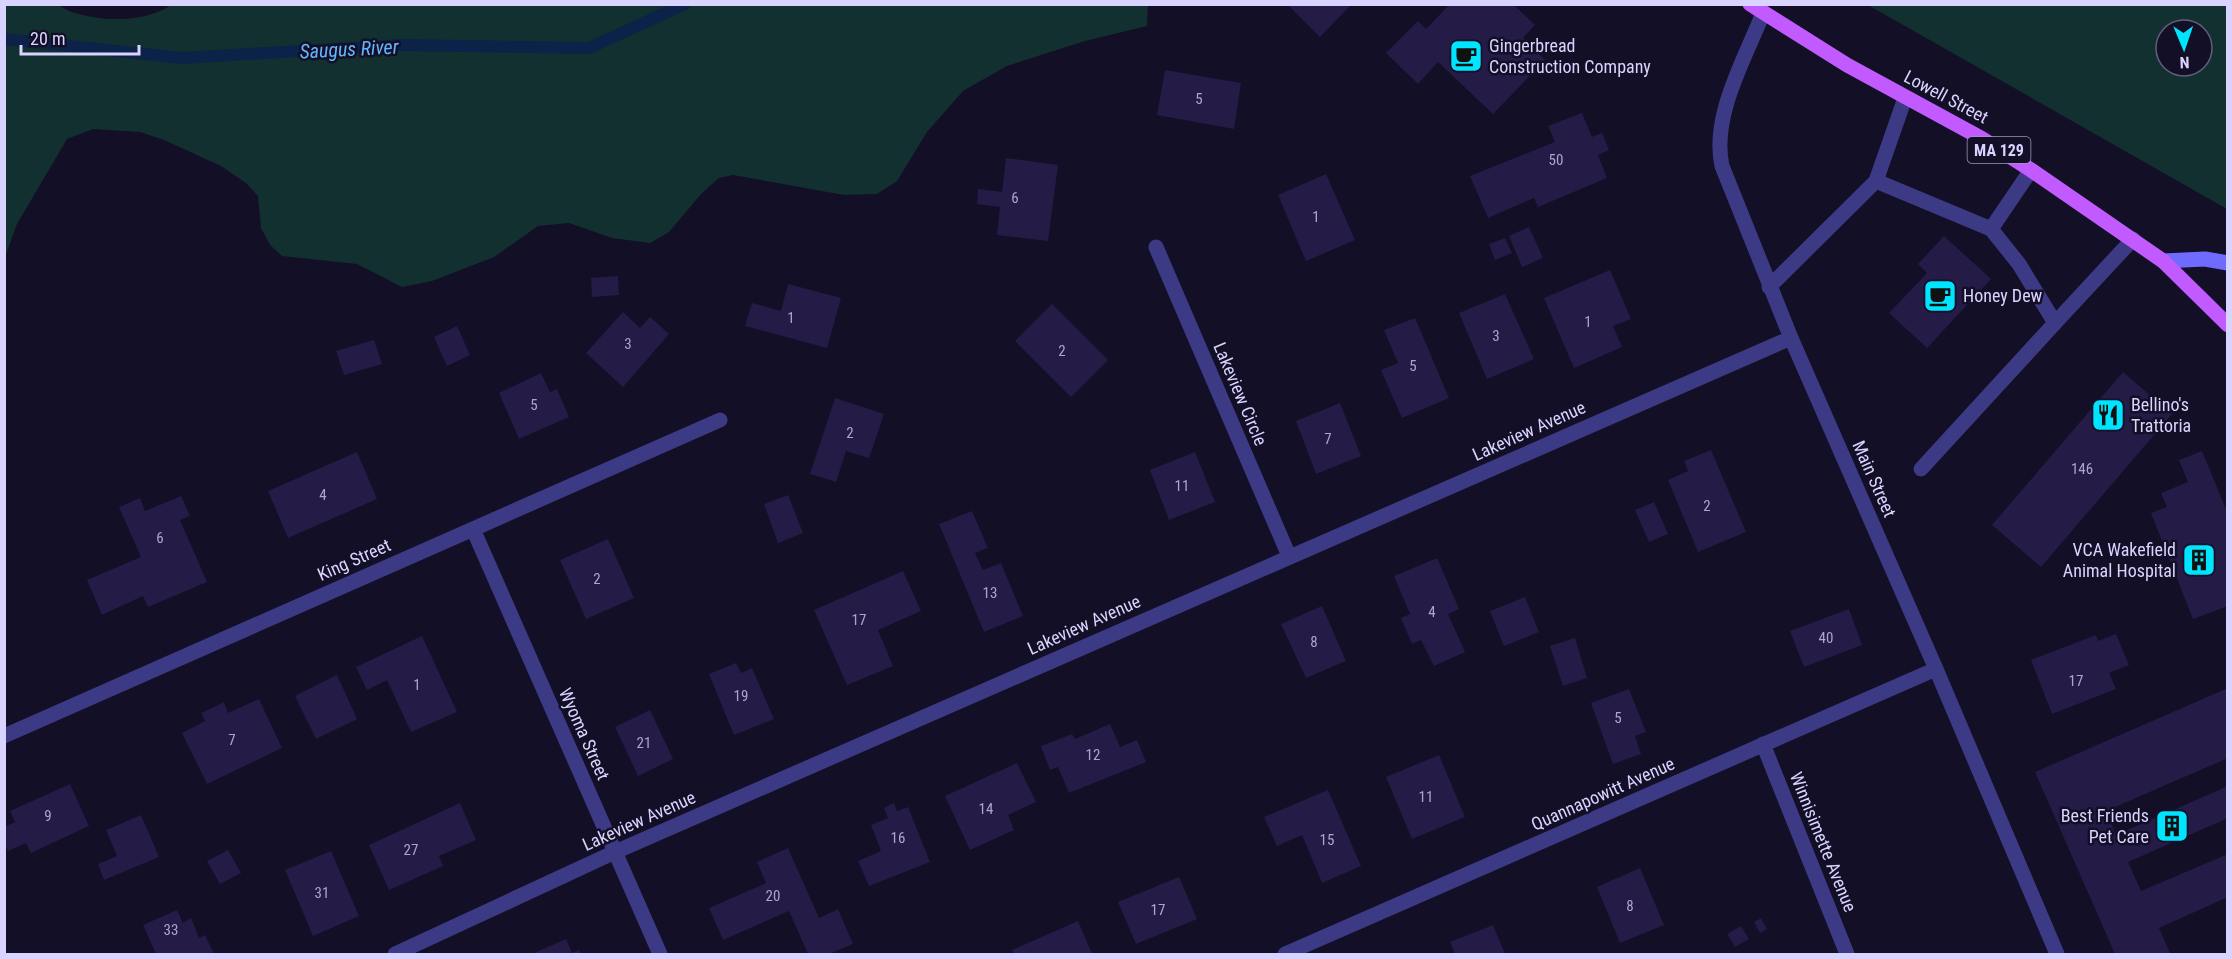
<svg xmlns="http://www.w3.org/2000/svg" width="2232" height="959" viewBox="0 0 2232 959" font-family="'Roboto Condensed',sans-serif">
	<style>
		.green { fill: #12302f; fill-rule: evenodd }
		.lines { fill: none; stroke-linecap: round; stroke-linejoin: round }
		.stream { stroke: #0c2248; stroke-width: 12 }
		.building { fill: #241b47 }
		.lane { stroke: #3d3a85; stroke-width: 15 }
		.street { stroke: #3d3a85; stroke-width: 15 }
		.secondary { stroke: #6f6bff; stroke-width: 15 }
		.primary { stroke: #c25bff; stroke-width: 15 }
		.labels { text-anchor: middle; stroke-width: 5; stroke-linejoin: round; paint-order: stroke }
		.number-label { font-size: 15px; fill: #aca6d1 }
		.shield { fill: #130f26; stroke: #9e99be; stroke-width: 1.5 }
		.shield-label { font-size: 16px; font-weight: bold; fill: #d9d4ff }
		.poi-label { font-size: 18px; fill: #d9d4ff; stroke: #130f26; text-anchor: start }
		.street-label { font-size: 18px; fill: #d9d4ff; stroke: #130f26 }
		.water-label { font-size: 20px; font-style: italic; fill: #62b6ff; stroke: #130f26 }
	</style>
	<rect width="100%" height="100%" fill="#130f26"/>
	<!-- green -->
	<g class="green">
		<path d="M171 5 1148 4 1147 26 1085 41 1007 66 963 91 927 132 897 181 877 194 844 195 733 175 719 178 702 193 669 232 650 243 612 238 569 223 538 226 494 257 432 281 402 287 357 264 282 256 270 245 261 228 258 196 246 183 221 166 164 140 140 132 93 129 67 139 17 224 5 257V5C21 4 40 2 56 4 62 6 67 11 72 12 103 22 144 23 171 5Z"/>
		<path d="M1868 5H2227V209ZM2166 30H2202V66H2166Z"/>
	</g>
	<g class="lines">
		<!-- stream -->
		<path class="stream" d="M4 39 182 58 400 45 589 48 685 4"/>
	</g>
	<!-- building -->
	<g class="building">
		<path d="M1287 4H1352L1320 37Z"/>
		<path d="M1450 4H1513L1535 25 1523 38 1545 60 1493 114 1438 62 1418 84 1386 53 1418 21 1426 29Z"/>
		<path d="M1165 70 1241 83 1234 129 1157 115Z"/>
		<path d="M1582 113 1592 137 1602 133 1609 150 1598 155 1607 178 1538 207 1534 198 1488 218 1470 176 1555 142 1548 126Z"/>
		<path d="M1006 158 1058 165 1048 241 997 235 1000 207 977 204 978 189 1002 192Z"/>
		<path d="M1326 174 1355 240 1306 261 1278 195Z"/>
		<path d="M1529 227 1543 258 1522 267 1509 236Z"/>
		<path d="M1944 236 1991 279 1927 348 1889 313 1927 273 1918 264Z"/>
		<path d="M1505 238 1512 253 1495 260 1489 244Z"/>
		<path d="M1610 270 1631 319 1613 326 1622 347 1574 368 1544 298Z"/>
		<path d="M618 276 619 295 592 297 591 278Z"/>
		<path d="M788 284 841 298 827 348 745 326 752 303 781 311Z"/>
		<path d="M1505 294 1534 359 1487 379 1459 313Z"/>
		<path d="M1052 304 1108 360 1071 397 1015 341Z"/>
		<path d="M623 312 640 328 650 317 669 334 623 387 586 353Z"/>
		<path d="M1415 318 1449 398 1402 418 1381 370 1398 363 1384 330Z"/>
		<path d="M457 326 470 355 447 366 434 337Z"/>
		<path d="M374 340 382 364 344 375 336 351Z"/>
		<path d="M2123 372 2172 414 2041 567 1992 525Z"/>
		<path d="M541 373 550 392 557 389 569 417 519 439 499 393Z"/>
		<path d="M835 398 884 414 869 458 846 451 836 482 810 474Z"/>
		<path d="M1340 403 1361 456 1316 474 1296 421Z"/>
		<path d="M1711 450 1746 532 1698 552 1668 480 1688 471 1684 461Z"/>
		<path d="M2202 451 2228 514V606L2193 619 2151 513 2167 507 2161 493 2188 482 2179 460Z"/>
		<path d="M357 452 377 499 288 538 268 491Z"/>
		<path d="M1195 452 1215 502 1169 520 1150 470Z"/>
		<path d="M788 495 803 533 778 543 764 504Z"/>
		<path d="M181 496 190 516 180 520 207 582 148 607 143 596 102 615 87 580 141 557 119 507 140 498 145 511Z"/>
		<path d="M1654 502 1668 534 1649 542 1635 510Z"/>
		<path d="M972 511 988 548 975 553 983 570 1001 563 1023 616 984 632 939 524Z"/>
		<path d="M608 539 634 598 586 619 560 560Z"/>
		<path d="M1437 558 1459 609 1448 614 1465 652 1434 666 1421 640 1412 644 1401 618 1410 614 1394 576Z"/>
		<path d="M903 571 921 611 878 630 893 666 847 685 814 610Z"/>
		<path d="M1525 597 1539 632 1504 646 1490 611Z"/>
		<path d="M1322 606 1346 661 1306 678 1281 624Z"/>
		<path d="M1849 609 1862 645 1804 667 1790 631Z"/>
		<path d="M2116 634 2129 665 2109 673 2116 689 2052 714 2031 660 2096 635 2098 641Z"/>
		<path d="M422 636 457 712 411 732 387 680 367 690 356 667Z"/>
		<path d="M1575 638 1587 678 1563 686 1550 646Z"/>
		<path d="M736 663 741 673 752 668 774 719 734 735 709 674Z"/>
		<path d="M337 675 357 719 316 739 295 696Z"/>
		<path d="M2228 688V758L2106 811 2116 835 2228 786V818L2128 862 2141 891 2228 854V897L2159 928 2170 953 2115 954 2035 772Z"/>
		<path d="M1629 689 1646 732 1635 736 1641 754 1613 764 1591 703Z"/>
		<path d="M259 699 282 748 207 784 182 733 205 721 201 713 224 702 228 713Z"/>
		<path d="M650 710 673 759 638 776 615 727Z"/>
		<path d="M1110 724 1120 747 1137 740 1146 762 1069 793 1058 767 1050 770 1041 746 1072 734 1075 739Z"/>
		<path d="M1439 755 1465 817 1412 839 1386 777Z"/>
		<path d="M1017 763 1036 802 1008 815 1014 830 970 850 945 796Z"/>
		<path d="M70 784 89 826 31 853 26 843 8 851 4 842V827L15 822 10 811Z"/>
		<path d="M1328 790 1361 866 1322 883 1302 835 1277 846 1264 817Z"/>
		<path d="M460 803 476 840 439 856 443 866 389 890 369 845Z"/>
		<path d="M894 803 897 811 908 807 930 862 869 886 858 861 881 851 871 825 888 818 884 808Z"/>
		<path d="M141 815 159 857 104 880 98 864 117 856 106 830Z"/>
		<path d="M788 848 819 918 838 909 853 944 829 954H808L789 911 723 940 709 908 766 883 757 862Z"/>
		<path d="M228 850 241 873 220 884 207 861Z"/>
		<path d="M331 851 359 916 313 936 285 870Z"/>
		<path d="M1640 868 1664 925 1620 943 1597 887Z"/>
		<path d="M1179 877 1197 919 1136 944 1118 902Z"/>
		<path d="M177 910 183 923 191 918 199 938 205 935 214 954H156L143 925Z"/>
		<path d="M1761 918 1767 929 1760 933 1754 922Z"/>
		<path d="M1078 921 1092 954H1014L1012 950Z"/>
		<path d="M1493 925 1505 954H1455L1450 942Z"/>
		<path d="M1741 926 1749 939 1735 947 1727 934Z"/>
		<path d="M566 939 572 953 579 950 581 954H532Z"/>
	</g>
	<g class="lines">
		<!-- lane -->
		<g class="lane">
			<path d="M1876 181 1991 229 2031 170"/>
			<path d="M1991 229 2019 264 2055 323 2133 239"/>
			<path d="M1769 287 1876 181 1905 98"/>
			<path d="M1921 469 2055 323"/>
		</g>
		<!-- street -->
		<g class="street">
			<path d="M1763 13C1745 59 1711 116 1722 166L1791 338 1936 669 2057 954"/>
			<path d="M1156 247 1289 556"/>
			<path d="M473 529 660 954"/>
			<path d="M4 736 720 420"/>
			<path d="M1763 744 1847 954"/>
			<path d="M395 954 615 852 1791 338"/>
			<path d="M1285 954 1936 669"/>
		</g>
		<!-- secondary -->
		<path class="secondary" d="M2163 261 2205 259 2228 263"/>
		<!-- primary -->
		<path class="primary" d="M1750 4 1847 65 1981 138 2031 170 2163 261 2228 325"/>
	</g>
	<!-- icons -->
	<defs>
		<symbol id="cafe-square" viewBox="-11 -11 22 22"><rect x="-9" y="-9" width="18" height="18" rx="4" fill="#00e5ff" stroke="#130f26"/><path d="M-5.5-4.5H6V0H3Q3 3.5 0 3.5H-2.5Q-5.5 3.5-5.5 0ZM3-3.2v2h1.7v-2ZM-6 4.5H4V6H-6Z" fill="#111"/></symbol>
		<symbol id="restaurant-square" viewBox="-11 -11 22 22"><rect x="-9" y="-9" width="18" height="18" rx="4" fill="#00e5ff" stroke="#130f26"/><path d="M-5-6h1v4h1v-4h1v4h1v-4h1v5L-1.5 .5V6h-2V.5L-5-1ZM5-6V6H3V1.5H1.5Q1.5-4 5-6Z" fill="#111"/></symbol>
		<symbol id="building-square" viewBox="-11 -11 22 22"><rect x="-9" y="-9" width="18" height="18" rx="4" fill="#00e5ff" stroke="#130f26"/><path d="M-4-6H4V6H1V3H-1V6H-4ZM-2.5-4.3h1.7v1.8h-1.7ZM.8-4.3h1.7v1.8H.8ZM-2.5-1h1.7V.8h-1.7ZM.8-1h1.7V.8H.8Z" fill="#111"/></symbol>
	</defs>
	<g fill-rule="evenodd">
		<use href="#cafe-square" x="1447" y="37" width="38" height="38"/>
		<use href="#cafe-square" x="1921" y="277" width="38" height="38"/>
		<use href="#restaurant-square" x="2089" y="396" width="38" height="38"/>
		<use href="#building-square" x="2180" y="541" width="38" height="38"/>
		<use href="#building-square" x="2153" y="807" width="38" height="38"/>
	</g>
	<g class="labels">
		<!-- number labels -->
		<g class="number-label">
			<text x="1199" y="104">5</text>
			<text x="1556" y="165">50</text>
			<text x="1015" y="203">6</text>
			<text x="1316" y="222">1</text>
			<text x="791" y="323">1</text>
			<text x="1588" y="327">1</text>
			<text x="1496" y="341">3</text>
			<text x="628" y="349">3</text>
			<text x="1062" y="356">2</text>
			<text x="1413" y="371">5</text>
			<text x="534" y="410">5</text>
			<text x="850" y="438">2</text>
			<text x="1328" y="444">7</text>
			<text x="2082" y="474">146</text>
			<text x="1182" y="491">11</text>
			<text x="323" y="500">4</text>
			<text x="1707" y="511">2</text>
			<text x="160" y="543">6</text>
			<text x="597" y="584">2</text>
			<text x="990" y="598">13</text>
			<text x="1432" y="617">4</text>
			<text x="859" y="625">17</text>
			<text x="1826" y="643">40</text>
			<text x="1314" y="647">8</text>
			<text x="2076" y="686">17</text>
			<text x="417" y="690">1</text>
			<text x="741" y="701">19</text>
			<text x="1618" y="723">5</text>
			<text x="232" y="745">7</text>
			<text x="644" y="748">21</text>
			<text x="1093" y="760">12</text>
			<text x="1426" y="802">11</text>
			<text x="986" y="814">14</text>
			<text x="48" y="821">9</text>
			<text x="898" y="843">16</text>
			<text x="1327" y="845">15</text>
			<text x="411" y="855">27</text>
			<text x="322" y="898">31</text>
			<text x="773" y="901">20</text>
			<text x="1630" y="911">8</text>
			<text x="1158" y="915">17</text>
			<text x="171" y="935">33</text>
		</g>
		<!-- shield labels -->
		<rect class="shield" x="1967.5" y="137" width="63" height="26" rx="4.5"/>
		<g class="shield-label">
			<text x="1999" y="156">MA 129</text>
		</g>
		<!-- poi labels -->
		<g class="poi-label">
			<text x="1489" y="52">Gingerbread<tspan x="1489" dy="21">Construction Company</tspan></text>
			<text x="1963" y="302">Honey Dew</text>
			<text x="2131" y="411">Bellino's<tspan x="2131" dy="21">Trattoria</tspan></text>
			<text x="2176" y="556" text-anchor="end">VCA Wakefield<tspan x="2176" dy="21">Animal Hospital</tspan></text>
			<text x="2149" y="822" text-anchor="end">Best Friends<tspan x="2149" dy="21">Pet Care</tspan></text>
		</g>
		<!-- street labels -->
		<g class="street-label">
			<text transform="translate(1946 97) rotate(28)" y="6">Lowell Street</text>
			<text transform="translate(1240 394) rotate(67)" y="6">Lakeview Circle</text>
			<text transform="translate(1529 431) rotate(-24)" y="6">Lakeview Avenue</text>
			<text transform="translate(1874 479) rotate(66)" y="6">Main Street</text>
			<text transform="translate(354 560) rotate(-24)" y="6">King Street</text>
			<text transform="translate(1084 625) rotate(-24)" y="6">Lakeview Avenue</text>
			<text transform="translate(584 734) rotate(66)" y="6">Wyoma Street</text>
			<text transform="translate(1603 794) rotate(-24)" y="6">Quannapowitt Avenue</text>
			<text transform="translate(639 821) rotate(-24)" y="6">Lakeview Avenue</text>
			<text transform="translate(1823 842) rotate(68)" y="6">Winnisimette Avenue</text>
		</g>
		<!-- water labels -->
		<g class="water-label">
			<text transform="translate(349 49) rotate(-3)" y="7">Saugus River</text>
		</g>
	</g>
	<!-- border -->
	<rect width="2232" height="959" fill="none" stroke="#d9d4ff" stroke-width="12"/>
	<!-- north arrow -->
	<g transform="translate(2184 48) rotate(178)"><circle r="28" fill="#130f26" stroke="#625e7d" stroke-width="1.5"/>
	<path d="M0-4.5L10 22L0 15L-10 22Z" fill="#00e5ff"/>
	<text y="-9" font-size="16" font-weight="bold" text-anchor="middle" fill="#d9d4ff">N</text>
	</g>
	<!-- scale -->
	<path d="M21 45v9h118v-9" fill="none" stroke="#d9d4ff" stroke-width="3"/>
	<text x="30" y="45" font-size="18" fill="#d9d4ff" stroke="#130f26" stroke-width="4.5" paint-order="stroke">20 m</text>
</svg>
